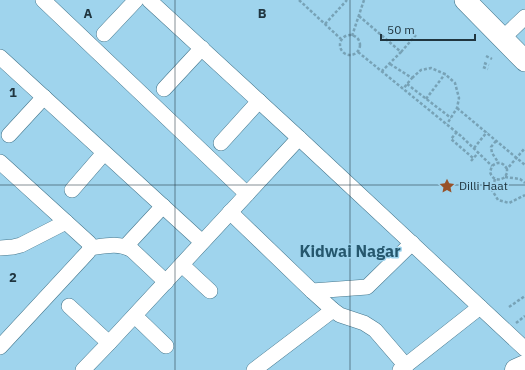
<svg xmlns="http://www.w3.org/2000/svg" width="525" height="370" viewBox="0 0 525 370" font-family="'IBM Plex Sans',sans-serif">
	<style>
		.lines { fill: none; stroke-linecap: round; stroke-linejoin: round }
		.street-casing { stroke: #45778d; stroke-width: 16 }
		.secondary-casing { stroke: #45778d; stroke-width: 22 }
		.highway-casing { stroke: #45778d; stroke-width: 23 }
		.path { stroke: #77a2b6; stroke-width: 2.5; stroke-dasharray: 3 2; stroke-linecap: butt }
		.street { stroke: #fff; stroke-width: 15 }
		.secondary { stroke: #fff; stroke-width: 21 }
		.highway { stroke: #fff; stroke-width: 22 }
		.grid { fill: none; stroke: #20353f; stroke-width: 1; stroke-opacity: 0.55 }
		.labels { text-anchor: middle; stroke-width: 3; stroke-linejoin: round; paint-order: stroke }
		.poi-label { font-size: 12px; fill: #20353f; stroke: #9fd4ed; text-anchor: start }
		.district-label { font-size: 16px; font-weight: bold; fill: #25576d; stroke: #9fd4ed }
		.grid-label { font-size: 13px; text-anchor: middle; font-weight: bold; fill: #20353f; stroke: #9fd4ed; stroke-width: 3; stroke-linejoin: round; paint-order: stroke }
	</style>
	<rect width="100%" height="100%" fill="#9fd4ed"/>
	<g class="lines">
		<defs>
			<g id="street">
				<path d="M43 0 247 194"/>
				<path d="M149 0 299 138 525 349"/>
				<path d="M104 34 136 0"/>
				<path d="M503 38 525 17"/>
				<path d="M0 57 202 242"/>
				<path d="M164 89 202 48"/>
				<path d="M9 135 44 97"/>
				<path d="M221 143 259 101"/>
				<path d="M0 162 89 243 90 248 88 252 0 347"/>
				<path d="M72 190 104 153"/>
				<path d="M230 212 312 291 333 310 340 315 364 323 375 330 406 366"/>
				<path d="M126 246 163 206"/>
				<path d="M0 248 13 247 21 245 66 222"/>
				<path d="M90 248C104 246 119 242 132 250L166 282"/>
				<path d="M182 265 210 291"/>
				<path d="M312 291 367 287 412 243"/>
				<path d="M69 306 109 343"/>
				<path d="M135 316 166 346"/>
				<path d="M83 370 109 343 299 138"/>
				<path d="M254 370 333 310"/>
				<path d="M400 370 480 307"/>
			</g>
			<path id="secondary" d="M465 0 525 61"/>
			<path id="highway" d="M516 370 525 366"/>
		</defs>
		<!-- street casing -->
		<use href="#street" class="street-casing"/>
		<!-- secondary casing -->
		<use href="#secondary" class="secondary-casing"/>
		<!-- highway casing -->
		<use href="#highway" class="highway-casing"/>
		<!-- path -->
		<g class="path">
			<path d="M299 0 341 39"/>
			<path d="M359 16 401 52 382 71"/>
			<path d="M325 24 347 0"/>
			<circle cx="350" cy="45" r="10"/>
			<path d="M352 36 364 0"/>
			<path d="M358 52 461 136 492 166"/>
			<path d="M401 52 416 35"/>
			<path d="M486 56 492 59"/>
			<path d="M484 63 489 65"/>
			<path d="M390 64 412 78 403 89"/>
			<path d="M483 67 488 69"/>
			<path d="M412 78 421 70 431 68 445 74 455 83 459 98 457 108 447 124"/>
			<path d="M407 84 451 118"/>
			<path d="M426 99 445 74"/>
			<path d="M457 108 525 165"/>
			<path d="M457 132 451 139 473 158"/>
			<path d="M496 141 491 147 492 153 498 162"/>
			<path d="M474 148 487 132"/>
			<path d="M471 161 478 153"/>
			<path d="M507 169C503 162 498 161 492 166L490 172C492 179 498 182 505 177L507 173V169L525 148"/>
			<path d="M505 177 520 179 525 183"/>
			<path d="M495 179 492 190 498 200 509 203 525 195"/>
			<path d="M509 307 525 296"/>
			<path d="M516 323 525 316"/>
		</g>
		<!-- street -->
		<use href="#street" class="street"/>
		<!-- secondary -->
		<use href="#secondary" class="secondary"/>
		<!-- highway -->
		<use href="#highway" class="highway"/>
	</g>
	<!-- grid -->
	<path class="grid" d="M175 0V370M350 0V370M0 185H525"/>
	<!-- icons -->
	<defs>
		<symbol id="sight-bare" viewBox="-9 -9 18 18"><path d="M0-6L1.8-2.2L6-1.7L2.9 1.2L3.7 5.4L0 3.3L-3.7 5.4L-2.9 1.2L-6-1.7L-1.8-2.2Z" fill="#985229" stroke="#9fd4ed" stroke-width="2.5" paint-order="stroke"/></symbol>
	</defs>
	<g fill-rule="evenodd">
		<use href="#sight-bare" x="436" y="175" width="22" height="22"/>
	</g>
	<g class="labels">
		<!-- poi labels -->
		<g class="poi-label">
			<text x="459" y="190">Dilli Haat</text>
		</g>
		<!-- district labels -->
		<g class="district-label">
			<text x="350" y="257">Kidwai Nagar</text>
		</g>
	</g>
	<g class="grid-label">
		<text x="88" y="18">A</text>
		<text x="262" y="18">B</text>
		<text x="13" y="97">1</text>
		<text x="13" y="282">2</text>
	</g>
	<!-- scale -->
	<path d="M381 34v6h94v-6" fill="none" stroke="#20353f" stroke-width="2"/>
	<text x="387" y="34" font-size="12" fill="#20353f" stroke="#9fd4ed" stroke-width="3" paint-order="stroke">50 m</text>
</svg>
